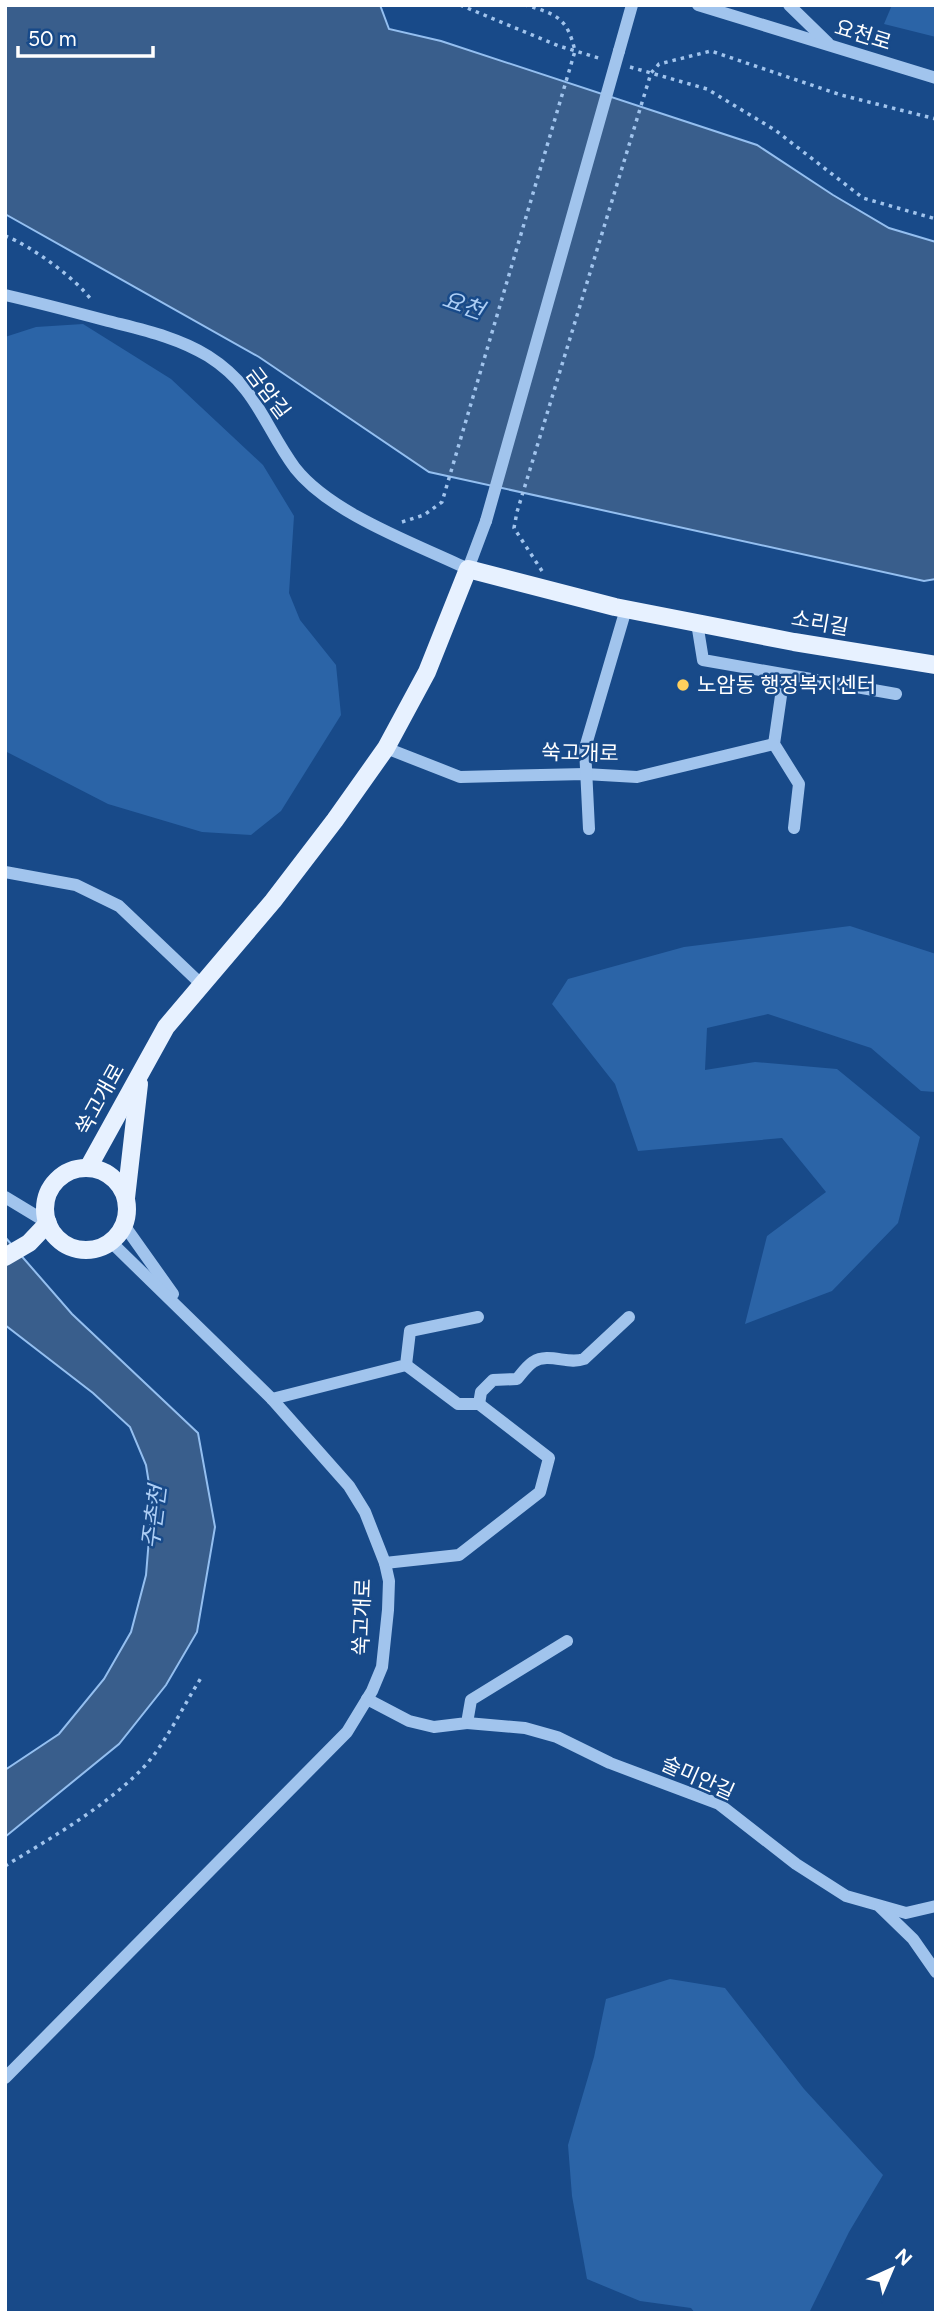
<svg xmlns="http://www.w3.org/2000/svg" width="941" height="2318" viewBox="0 0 941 2318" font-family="Figtree,'Noto Sans KR',sans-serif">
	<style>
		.green { fill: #2b64a7 }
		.water { fill: #395e8c; stroke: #94bff0; stroke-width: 2 }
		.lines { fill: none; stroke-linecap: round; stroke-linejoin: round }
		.path { stroke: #a1c4ed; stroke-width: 3.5; stroke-dasharray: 3.5 5; stroke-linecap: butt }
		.minor { stroke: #a1c4ed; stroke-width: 12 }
		.major { stroke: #e7f1ff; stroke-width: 18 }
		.minor-bridge { stroke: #a1c4ed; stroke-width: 12 }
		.poi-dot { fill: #ffcf5d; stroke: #184a89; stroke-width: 2.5 }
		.labels { text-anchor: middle; stroke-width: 5; stroke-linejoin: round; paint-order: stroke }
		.street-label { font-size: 21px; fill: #fff; stroke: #184a89 }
		.poi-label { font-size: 21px; fill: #fff; stroke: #184a89; text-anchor: start }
		.water-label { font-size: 23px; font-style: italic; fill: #adcef5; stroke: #184a89 }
	</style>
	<rect width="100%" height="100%" fill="#184a89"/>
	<!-- green -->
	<g class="green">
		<path d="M892 5H936V37L884 24Z"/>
		<path d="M83 324 171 379 263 465 294 516 289 593 300 620 336 665 341 715 281 811 251 835 202 832 108 804 5 751V337L36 327Z"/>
		<path d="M850 926 936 954V1092L921 1091 871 1048 768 1014 707 1028 705 1070 755 1062 837 1069 920 1137 898 1223 832 1291 745 1324 767 1236 826 1192 782 1138 638 1151 615 1084 552 1004 568 979 684 947Z"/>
		<path d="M670 1979 725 1988 804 2089 883 2175 849 2232 809 2313H695L691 2308 640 2301 587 2279 572 2196 568 2145 594 2057 606 1999Z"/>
	</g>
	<!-- water -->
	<g class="water">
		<path d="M5 5H380L389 29 441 41 757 145 833 195 889 228 936 242V579L924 581 429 472 259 357 5 214Z"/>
		<path d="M5 1237 72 1314 198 1433 215 1527 197 1632 166 1685 119 1744 5 1837V1770L59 1734 104 1679 131 1632 146 1575 152 1502 146 1465 130 1427 93 1393 5 1325Z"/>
	</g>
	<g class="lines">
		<!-- path -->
		<g class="path">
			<path d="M460 5 559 46 602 59"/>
			<path d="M630 67 707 89 775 130 863 198 936 219"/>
			<path d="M5 236C30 245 77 279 92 301"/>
			<path d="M402 522 424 515 442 502 575 51C567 17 557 15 526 5"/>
			<path d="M542 571 514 528 517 512 651 73 659 64 711 51 841 95 936 119"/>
			<path d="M5 1866C51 1838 100 1810 138 1773 162 1751 183 1706 201 1678"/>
		</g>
		<!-- minor -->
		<g class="minor">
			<path d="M698 5 936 78"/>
			<path d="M789 5 828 43"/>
			<path d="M619 51 632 5"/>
			<path d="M5 295C40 303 74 312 108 321 143 330 177 337 208 356 257 387 264 426 295 468 331 514 416 544 468 569L486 521"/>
			<path d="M697 623 703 660 896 694"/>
			<path d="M784 675 774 744 799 784 794 828"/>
			<path d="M386 748 460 777 585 774 637 777 774 744"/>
			<path d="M589 829 585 748 626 609"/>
			<path d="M5 872 76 885 119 906 201 984"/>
			<path d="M5 1197 48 1223"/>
			<path d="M124 1225 173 1294"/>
			<path d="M272 1399 406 1365 410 1331 478 1317"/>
			<path d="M479 1404 481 1392 493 1380 517 1379C522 1373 527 1366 533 1362 549 1352 568 1365 584 1359L629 1317"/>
			<path d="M385 1563 459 1555 540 1492 549 1458 479 1404H458L406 1365"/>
			<path d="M367 1699 409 1721 434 1727 467 1723 471 1700 567 1641"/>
			<path d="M467 1723 525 1728 557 1737 610 1763 719 1804 796 1864 846 1896 906 1913 936 1906"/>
			<path d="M880 1907 913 1939 936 1972"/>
			<path d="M5 2078 347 1732 372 1691 382 1667 388 1610 389 1581 385 1563 365 1512 349 1486 272 1399 110 1241"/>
		</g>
		<!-- major -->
		<g class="major">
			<path d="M88 1168 166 1027 273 901 335 820 386 748 427 672 468 569 615 607 794 642 936 665"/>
			<circle cx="86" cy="1209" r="41"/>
			<path d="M126 1198 139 1084"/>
			<path d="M5 1257 29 1243 48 1223"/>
		</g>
		<!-- minor-bridge -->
		<path class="minor-bridge" d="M486 521 619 51"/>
	</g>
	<!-- markers -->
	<circle class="poi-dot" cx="683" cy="685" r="7"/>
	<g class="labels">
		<!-- street labels -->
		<g class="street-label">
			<text transform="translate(863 35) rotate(17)" y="7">요천로</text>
			<text transform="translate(268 393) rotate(53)" y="7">금암길</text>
			<text transform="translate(820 623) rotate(10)" y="7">소리길</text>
			<text transform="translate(580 753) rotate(1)" y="7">쑥고개로</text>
			<text transform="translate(100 1099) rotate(-61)" y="7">쑥고개로</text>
			<text transform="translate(362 1617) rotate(-88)" y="7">쑥고개로</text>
			<text transform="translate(698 1778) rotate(24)" y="7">술미안길</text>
		</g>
		<!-- poi labels -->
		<g class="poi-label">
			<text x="697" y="692">노암동 행정복지센터</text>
		</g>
		<!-- water labels -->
		<g class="water-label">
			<text transform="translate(463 305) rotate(19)" y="8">요천</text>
			<text transform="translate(154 1517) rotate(-83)" y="8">주촌천</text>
		</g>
	</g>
	<!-- border -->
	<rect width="941" height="2318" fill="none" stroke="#ffffff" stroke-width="14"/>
	<!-- north arrow -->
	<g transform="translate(892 2269) rotate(44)" stroke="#184a89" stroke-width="5" paint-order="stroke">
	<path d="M0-5L12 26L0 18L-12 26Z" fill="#ffffff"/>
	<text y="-10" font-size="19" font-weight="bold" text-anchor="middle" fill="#ffffff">N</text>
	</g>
	<!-- scale -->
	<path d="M18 46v10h135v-10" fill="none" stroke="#ffffff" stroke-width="3.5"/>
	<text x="28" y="46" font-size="21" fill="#ffffff" stroke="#184a89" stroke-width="5" paint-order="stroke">50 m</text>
</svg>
